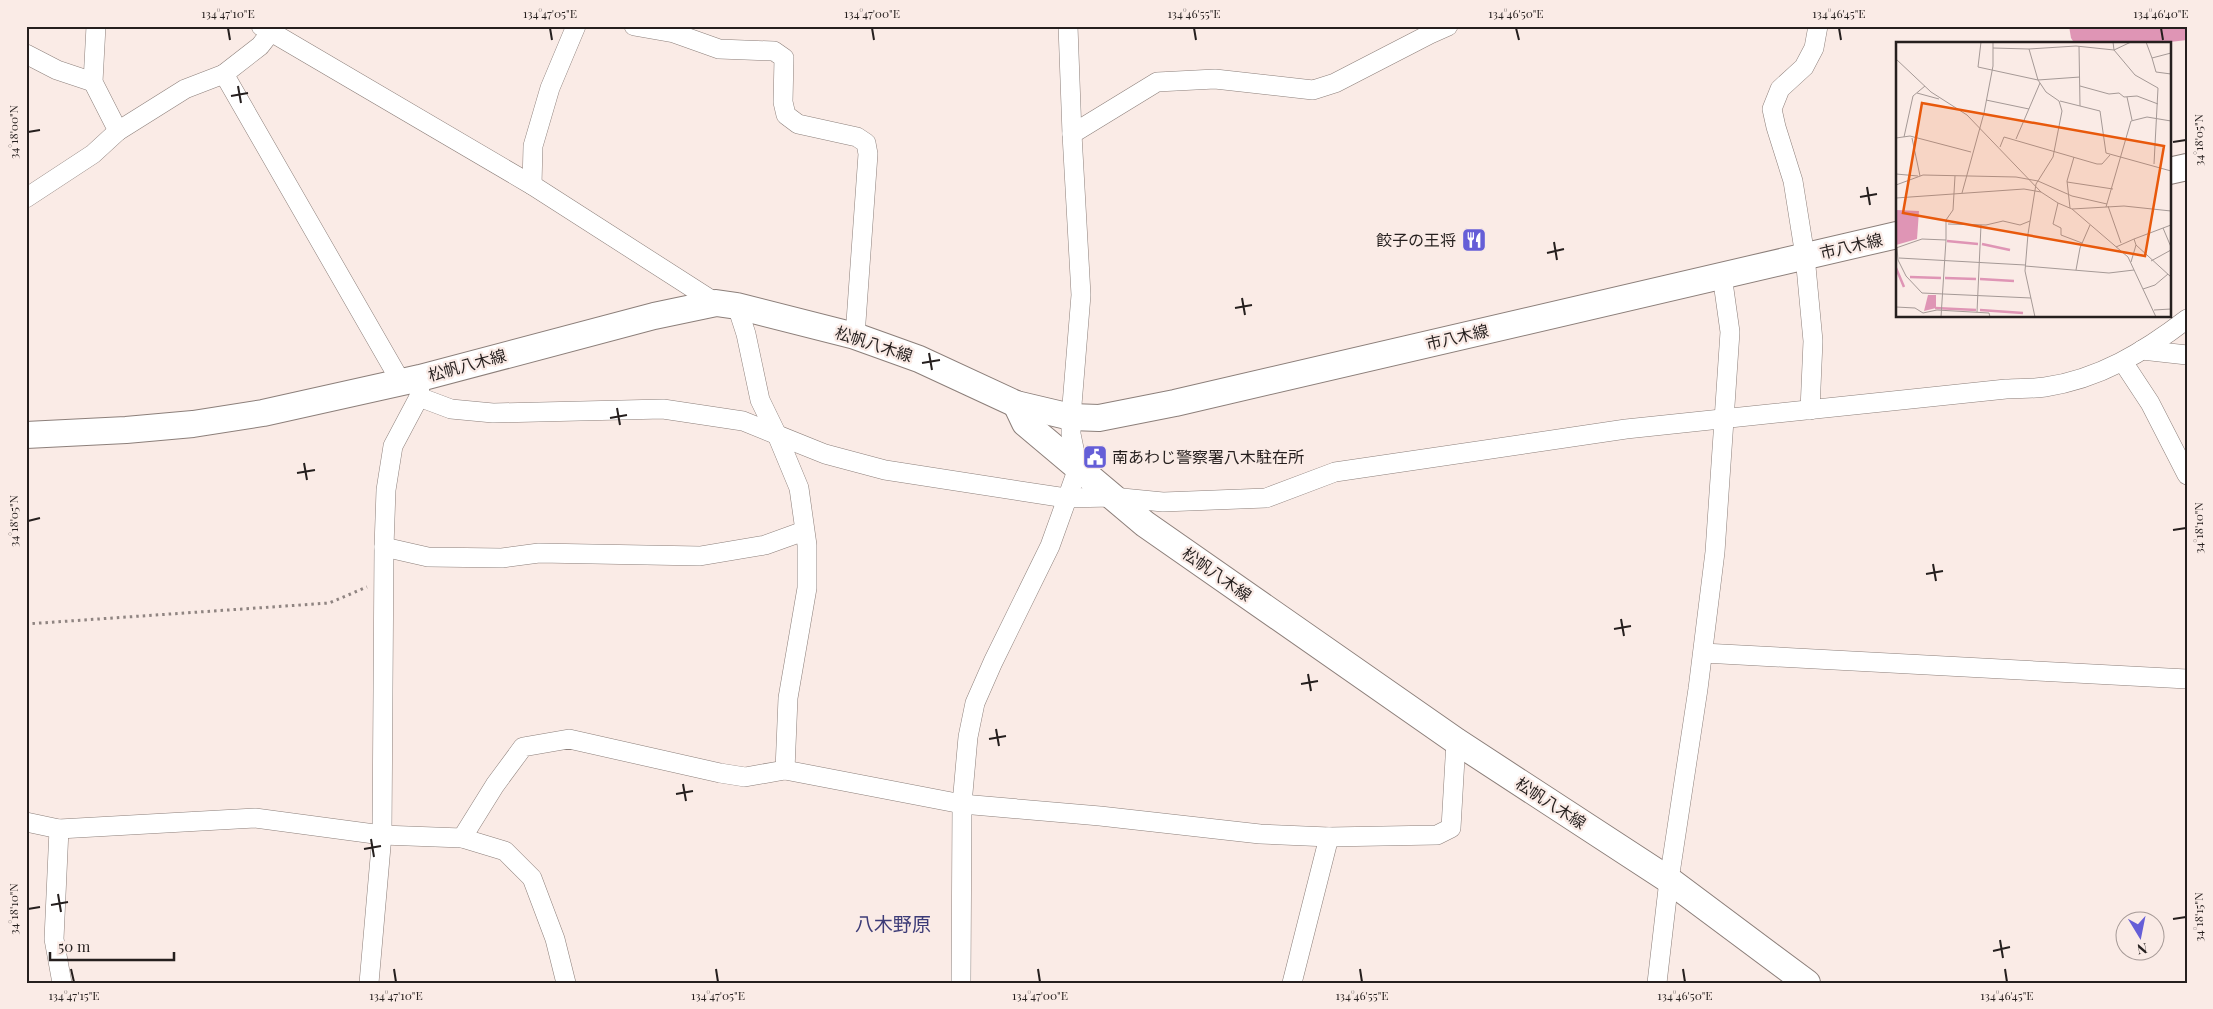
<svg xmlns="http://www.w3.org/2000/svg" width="2213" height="1009" viewBox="0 0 2213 1009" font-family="'Playfair Display','Noto Sans JP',serif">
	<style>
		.water { fill: #df95b5 }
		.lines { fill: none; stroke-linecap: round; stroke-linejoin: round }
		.minor-casing { stroke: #8c7f7a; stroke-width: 20 }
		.secondary-casing { stroke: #8c7f7a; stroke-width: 28 }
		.path { stroke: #8f8481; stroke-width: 3; stroke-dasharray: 2.5 4; stroke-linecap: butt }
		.minor { stroke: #fff; stroke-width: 19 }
		.secondary { stroke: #fff; stroke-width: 26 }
		.ticks { fill: none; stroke: #251f1e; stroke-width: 2 }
		.labels { text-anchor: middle; stroke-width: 4.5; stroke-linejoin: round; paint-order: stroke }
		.poi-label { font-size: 16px; fill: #251f1e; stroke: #faebe6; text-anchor: end }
		.street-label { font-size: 16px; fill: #251f1e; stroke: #faebe6 }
		.quarter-label { font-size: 19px; fill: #3c3b77; stroke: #faebe6 }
		.inset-river { fill: none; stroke: #df95b5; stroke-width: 2.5 }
		.inset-road { fill: none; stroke: #a59996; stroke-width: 1 }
		.view { fill: #e8590c; fill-opacity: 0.15; stroke: #e8590c; stroke-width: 2.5 }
		.inset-edge { fill: none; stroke: #251f1e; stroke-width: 2.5 }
		.neatline { fill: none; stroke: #251f1e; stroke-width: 2 }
		.ticks-label { font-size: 12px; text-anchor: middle; fill: #251f1e }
	</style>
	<rect width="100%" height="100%" fill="#faebe6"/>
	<!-- water -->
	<path class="water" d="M2069 26H2187V40L2153 44H2075L2071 38Z"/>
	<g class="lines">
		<defs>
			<g id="minor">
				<path d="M261 26 532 185 716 303"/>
				<path d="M634 26 674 33 719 49 774 51 784 58 783 102 786 115 798 124 857 137 866 143 868 154 855 336"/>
				<path d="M26 54 57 70 93 82"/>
				<path d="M224 74 401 382"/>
				<path d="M118 131 185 89 224 74 260 46 271 32"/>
				<path d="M1072 134 1157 82 1215 79 1313 90 1335 83 1430 34 1448 26"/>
				<path d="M532 185 533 146 550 88 576 26"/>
				<path d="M26 198 93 154 118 131 93 82 96 26"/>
				<path d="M737 306 746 334 760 400 777 435 799 488 807 545V588L788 698 785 770"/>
				<path d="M2142 350 2187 355"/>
				<path d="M2123 362 2150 403 2187 475"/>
				<path d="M419 397 451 409 493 413 663 409 743 421 825 454 885 470 1066 498 1112 497 1163 502 1266 498 1335 472 1626 429 2006 389C2019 388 2032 389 2045 387 2099 379 2144 352 2187 319"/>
				<path d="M1810 410 1813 341 1805 256 1793 181 1776 127 1772 109 1780 89 1804 67 1814 48 1818 26"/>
				<path d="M384 547 428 557 502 558 539 553 700 556 765 545 804 531"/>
				<path d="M1703 653 2187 679"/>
				<path d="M26 822 59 829 255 818 382 835 462 838 505 851 532 878 555 939 566 983"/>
				<path d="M59 829 54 939 62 983"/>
				<path d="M462 838 495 785 523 747 569 739 720 773 745 777 785 770 962 804 1100 816 1260 834 1329 837 1437 835 1451 828 1456 741"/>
				<path d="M369 983 382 835 384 547 386 490 393 446 419 397 420 384"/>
				<path d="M961 983 962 804 968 737 975 703 993 662 1050 546 1078 468 1071 434V417L1081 295 1072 134 1068 26"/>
				<path d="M1292 983 1329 837"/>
				<path d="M1657 983 1669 880 1698 689 1715 552 1730 332 1722 275"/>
			</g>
			<g id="secondary">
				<path d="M2169 171 2187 167"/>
				<path d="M1016 404 1025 423 1145 524 1456 741 1669 880 1807 983"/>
				<path d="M26 435 126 430 193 424 263 413 420 378 654 316 716 303 737 306 855 336 919 359 1016 404 1071 417 1099 418 1175 403 1897 235"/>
			</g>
		</defs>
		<!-- minor casing -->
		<use href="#minor" class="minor-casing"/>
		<!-- secondary casing -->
		<use href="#secondary" class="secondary-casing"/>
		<!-- path -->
		<path class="path" d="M26 624 329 603 367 587"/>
		<!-- minor -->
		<use href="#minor" class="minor"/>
		<!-- secondary -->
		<use href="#secondary" class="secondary"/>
	</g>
	<!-- ticks -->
	<path class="ticks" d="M228 28 230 40M550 28 552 40M872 28 874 40M1194 28 1196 40M1516 28 1519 40M1839 28 1841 40M2161 28 2163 40M238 86 241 103M231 96 248 93M28 132 40 130M2173 142 2186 140M1867 187 1870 205M1860 197 1877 194M1554 242 1557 260M1547 253 1564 249M1242 298 1245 315M1235 308 1252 305M929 353 932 370M922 363 940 360M617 408 620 425M610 418 627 415M304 463 307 480M297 473 315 470M28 521 40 518M2173 530 2186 528M1933 564 1936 581M1926 574 1943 571M1621 619 1624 636M1614 629 1631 626M1308 674 1311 691M1301 684 1318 681M996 729 999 746M989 739 1006 736M683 784 686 801M676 794 693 791M371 839 374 857M364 849 381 846M58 894 61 912M51 905 68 902M28 909 40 907M2173 919 2186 917M2000 940 2003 958M1993 951 2010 947M71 969 74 982M394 969 396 982M716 969 718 982M1038 969 1040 982M1360 969 1362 982M1683 969 1685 982M2005 969 2007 982"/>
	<!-- icons -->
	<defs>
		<symbol id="restaurant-square" viewBox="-11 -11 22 22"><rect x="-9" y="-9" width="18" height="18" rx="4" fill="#655ed7" stroke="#faebe6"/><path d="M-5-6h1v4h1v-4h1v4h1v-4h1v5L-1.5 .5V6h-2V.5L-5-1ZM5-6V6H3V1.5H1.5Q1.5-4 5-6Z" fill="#fff"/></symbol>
		<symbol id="civic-square" viewBox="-11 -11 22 22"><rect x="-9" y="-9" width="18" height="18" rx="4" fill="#655ed7" stroke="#faebe6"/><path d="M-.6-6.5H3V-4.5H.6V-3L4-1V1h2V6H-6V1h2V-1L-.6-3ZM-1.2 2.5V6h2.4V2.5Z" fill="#fff"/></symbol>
	</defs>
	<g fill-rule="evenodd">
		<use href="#restaurant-square" x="1460" y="226" width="28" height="28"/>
		<use href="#civic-square" x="1081" y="443" width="28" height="28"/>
	</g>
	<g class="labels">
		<!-- poi labels -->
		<g class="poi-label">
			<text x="1456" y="246">餃子の王将</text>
			<text x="1112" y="463" text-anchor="start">南あわじ警察署八木駐在所</text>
		</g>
		<!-- street labels -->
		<g class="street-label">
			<text transform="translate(1851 246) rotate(-13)" y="6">市八木線</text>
			<text transform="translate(1457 337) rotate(-13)" y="6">市八木線</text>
			<text transform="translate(874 344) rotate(18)" y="6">松帆八木線</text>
			<text transform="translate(467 365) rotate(-15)" y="6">松帆八木線</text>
			<text transform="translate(1217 574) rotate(35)" y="6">松帆八木線</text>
			<text transform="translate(1551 803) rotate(33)" y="6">松帆八木線</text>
		</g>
		<!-- quarter labels -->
		<g class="quarter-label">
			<text x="893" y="931">八木野原</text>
		</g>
	</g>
	<!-- overview -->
	<g transform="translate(1896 42)">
		<rect width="275" height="275" fill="#faebe6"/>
		<path d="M0 168 23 169 21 197 0 203ZM32 253H40V266L28 269Z" fill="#df95b5"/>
		<path class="inset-river" d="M51 199 82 202M86 202 114 208M0 226 8 245M14 235 45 236M49 236 80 237M84 237 118 239M39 266 80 268M84 268 127 271"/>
		<path class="inset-road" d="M85 0 82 25 142 38 184 35M217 0 218 8 239 33 262 46 258 122M250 0 256 16 275 11M183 4 184 64M97 6 133 7 180 4 218 8 235 0M133 7 142 38 150 50 163 59 166 69 157 115 140 142 132 192 129 229 139 275M256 16 260 30 275 32M0 17 35 50 71 73 145 150 162 161 176 167 228 164 275 169M184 44 213 52 223 51 228 55 241 54 262 62M21 51 43 57M231 55 236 78M90 58 133 67M164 59 204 69 210 111 275 129M8 95 17 54 29 44M0 96 14 94 75 110M16 96 24 134M120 97 144 41M104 105 108 95 201 122H206L214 113M0 132 22 134M171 140 217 147M0 143 27 133 120 135 142 139 176 154 211 162M66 151 88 71 97 24V0M0 156 128 147 145 150M162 161 157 182 165 186V193L186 201M212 164 225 201M210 165 235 79 251 75 275 79M174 166 171 139 178 115M176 167 232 215 260 275M52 182 90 183 107 179 124 183 134 179M267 186 275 205M240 203 275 235M220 205 238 197M0 206 26 197 50 198V178L57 168 59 134M1 206 2 218 10 234 26 251 135 256M3 216 129 223M255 219 275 208M235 220 240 203 238 197 275 183M129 224 213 231 238 228M180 228 184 206 194 183M247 247 259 243 272 232M0 265 19 266 27 271 41 268 93 271 94 275M258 268 275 267M81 270 85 183M45 275 50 198"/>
		<path class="view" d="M26 61 268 104 249 214 7 171Z"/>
		<rect width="275" height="275" class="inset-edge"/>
	</g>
	<!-- border -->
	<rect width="2213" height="1009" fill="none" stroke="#faebe6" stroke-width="55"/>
	<!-- north arrow -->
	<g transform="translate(2140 936) rotate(170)"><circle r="24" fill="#faebe6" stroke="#a59996"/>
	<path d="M0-4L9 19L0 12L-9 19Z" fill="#655ed7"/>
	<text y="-8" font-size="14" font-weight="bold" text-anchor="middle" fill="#251f1e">N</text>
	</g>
	<!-- scale -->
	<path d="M50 952v8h124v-8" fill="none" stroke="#251f1e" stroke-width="2.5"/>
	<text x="58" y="952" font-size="15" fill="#251f1e" stroke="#faebe6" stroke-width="4" paint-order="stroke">50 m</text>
	<rect x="28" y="28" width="2158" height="954" class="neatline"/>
	<g class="ticks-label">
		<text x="228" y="18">134°47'10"E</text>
		<text x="550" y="18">134°47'05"E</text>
		<text x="872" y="18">134°47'00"E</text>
		<text x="1194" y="18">134°46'55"E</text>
		<text x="1516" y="18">134°46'50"E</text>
		<text x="1839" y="18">134°46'45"E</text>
		<text x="2161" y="18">134°46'40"E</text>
		<text transform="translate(14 132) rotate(-90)" y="4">34°18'00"N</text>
		<text transform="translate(2199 140) rotate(-90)" y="4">34°18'05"N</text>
		<text transform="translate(14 521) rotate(-90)" y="4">34°18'05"N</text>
		<text transform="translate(2199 528) rotate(-90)" y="4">34°18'10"N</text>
		<text transform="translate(14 909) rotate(-90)" y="4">34°18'10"N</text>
		<text transform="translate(2199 917) rotate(-90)" y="4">34°18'15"N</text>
		<text x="74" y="1000">134°47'15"E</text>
		<text x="396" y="1000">134°47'10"E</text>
		<text x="718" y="1000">134°47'05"E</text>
		<text x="1040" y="1000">134°47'00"E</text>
		<text x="1362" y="1000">134°46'55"E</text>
		<text x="1685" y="1000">134°46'50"E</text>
		<text x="2007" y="1000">134°46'45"E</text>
	</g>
</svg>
